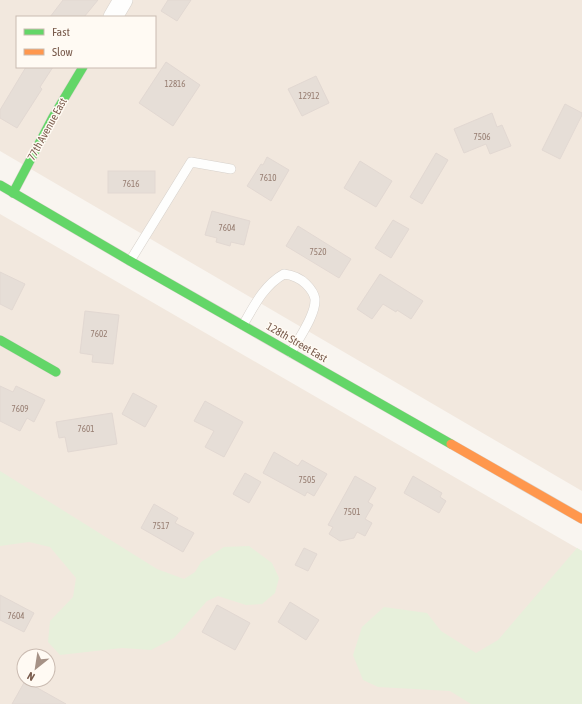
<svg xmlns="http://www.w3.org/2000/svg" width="582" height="704" viewBox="0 0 582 704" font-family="'Asap Condensed',sans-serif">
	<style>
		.residential { fill: #f2e8de; fill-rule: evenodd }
		.green { fill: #e7f0db }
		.building { fill: #e6ded7; stroke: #e2d8d2 }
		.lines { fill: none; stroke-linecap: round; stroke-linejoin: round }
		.lane-casing { stroke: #d7d1cb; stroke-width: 10 }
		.street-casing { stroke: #d7d1cb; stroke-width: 20 }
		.fast-casing { stroke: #d9d2cb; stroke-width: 10 }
		.slow-casing { stroke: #d9d2cb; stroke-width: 10 }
		.lane { stroke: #fefefd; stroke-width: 9 }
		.street { stroke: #fefefd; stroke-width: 19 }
		.fast { stroke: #63d668; stroke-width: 9 }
		.slow { stroke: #ff974d; stroke-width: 9 }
		.labels { text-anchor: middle; stroke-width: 3; stroke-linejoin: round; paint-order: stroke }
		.number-label { font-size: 9px; fill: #977e72 }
		.street-label { font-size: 11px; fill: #7a5c4d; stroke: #fffaf3 }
	</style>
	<rect width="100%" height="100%" fill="#f9f5f0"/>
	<!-- residential -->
	<g class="residential">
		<path d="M0 0H582V491L0 151ZM17 17H155V67H17Z"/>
		<path d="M0 214 582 551V704H0ZM24 656H48V680H24Z"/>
	</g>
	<!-- green -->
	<g class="green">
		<path d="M0 471 157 569 184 579 195 572 201 562 224 547 249 546 272 563 279 578 275 593 262 604 246 605 218 596 207 601 174 638 151 650 122 648 60 655 48 642 50 621 73 597 76 578 50 547 29 542 0 546Z"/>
		<path d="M577 548 582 551V704H471L450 691 378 687 363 680 353 655 362 627 384 607 427 613 441 631 476 653 498 640Z"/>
	</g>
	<!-- building -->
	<g class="building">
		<path d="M63 0H98L84 17H50Z"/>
		<path d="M168 0H191L177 21 161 11Z"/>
		<path d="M166 62 200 85 173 126 139 103Z"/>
		<path d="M26 67H53L40 87 42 89 17 128 0 118V110Z"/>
		<path d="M316 76 329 103 302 116 288 89Z"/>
		<path d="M565 104 582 113V115L560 159 542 150Z"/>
		<path d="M492 113 497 127 502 125 511 146 490 154 486 144 464 153 454 129Z"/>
		<path d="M436 153 448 160 422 204 410 197Z"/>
		<path d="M267 157 289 170 271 201 247 186 261 164 263 165Z"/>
		<path d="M360 161 392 181 376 207 344 188Z"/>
		<rect x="108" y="171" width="47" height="22"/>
		<path d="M212 211 250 221 244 245 231 242 230 246 216 242 217 238 205 235Z"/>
		<path d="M393 220 409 229 391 258 375 248Z"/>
		<path d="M298 226 351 259 339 278 286 246Z"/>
		<path d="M0 272 25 284 12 310 0 304Z"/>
		<path d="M380 274 423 301 411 319 397 310 396 312 383 304 372 319 357 309Z"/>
		<path d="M85 311 119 315 113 364 92 362 93 355 80 353Z"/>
		<path d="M0 386 13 392 16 386 45 400 34 422 27 418 20 431 0 421Z"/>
		<path d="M133 393 157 406 145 427 122 414Z"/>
		<path d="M205 401 243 422 224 457 205 447 214 431 194 421Z"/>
		<path d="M112 413 117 444 68 452 65 437 59 438 56 422Z"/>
		<path d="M274 452 298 466 302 460 327 474 314 496 307 492 305 496 263 473Z"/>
		<path d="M245 473 261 482 249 503 233 494Z"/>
		<path d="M355 476 376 488 368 502 373 505 365 519 372 523 365 536 357 532 354 538 340 541 329 534 333 527 328 525Z"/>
		<path d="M413 476 442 493 440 497 446 501 439 513 404 493Z"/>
		<path d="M154 504 178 518 175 523 194 533 183 552 141 528Z"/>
		<path d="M304 548 317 554 308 571 295 565Z"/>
		<path d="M0 595 34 613 24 632 0 620Z"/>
		<path d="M290 602 319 620 306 640 278 622Z"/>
		<path d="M217 605 250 623 235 650 202 632Z"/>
		<path d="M25 681 66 704H12Z"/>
	</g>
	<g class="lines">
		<defs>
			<g id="lane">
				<path d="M130 261 191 162 231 169"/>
				<path d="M243 325C254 306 264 285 284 274 292 275 299 277 306 284 310 288 314 293 315 299 316 315 298 339 291 353"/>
			</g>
			<path id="street" d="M113 17 123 0"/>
			<g id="fast">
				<path d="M0 185 130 261 451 444"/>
				<path d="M13 193 53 117 83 67"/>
				<path d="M0 340 56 372"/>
			</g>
			<path id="slow" d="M451 444 582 519"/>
		</defs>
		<!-- lane casing -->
		<use href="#lane" class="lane-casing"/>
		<!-- street casing -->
		<use href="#street" class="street-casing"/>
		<!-- fast casing -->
		<use href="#fast" class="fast-casing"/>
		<!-- slow casing -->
		<use href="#slow" class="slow-casing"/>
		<!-- lane -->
		<use href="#lane" class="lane"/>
		<!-- street -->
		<use href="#street" class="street"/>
		<!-- fast -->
		<use href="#fast" class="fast"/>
		<!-- slow -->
		<use href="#slow" class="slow"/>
	</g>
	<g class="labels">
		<!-- number labels -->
		<g class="number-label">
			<text x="175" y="87">12816</text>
			<text x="309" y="99">12912</text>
			<text x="482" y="140">7506</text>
			<text x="268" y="181">7610</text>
			<text x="131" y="187">7616</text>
			<text x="227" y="231">7604</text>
			<text x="318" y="255">7520</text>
			<text x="99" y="337">7602</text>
			<text x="20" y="412">7609</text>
			<text x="86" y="432">7601</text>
			<text x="307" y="483">7505</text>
			<text x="352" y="515">7501</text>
			<text x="161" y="529">7517</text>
			<text x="16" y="619">7604</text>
		</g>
		<!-- street labels -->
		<g class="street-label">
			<text transform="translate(47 129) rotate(-61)" y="4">77th Avenue East</text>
			<text transform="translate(297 342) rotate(30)" y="4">128th Street East</text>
		</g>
	</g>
	<!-- legend -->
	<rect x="16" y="16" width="140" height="52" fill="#fffaf3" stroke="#cabbb1"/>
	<rect x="24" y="29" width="20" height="6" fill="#63d668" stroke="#cabbb1"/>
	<text x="52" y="36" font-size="12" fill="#7a5c4d">Fast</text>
	<rect x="24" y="49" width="20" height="6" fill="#ff974d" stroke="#cabbb1"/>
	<text x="52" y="56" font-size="12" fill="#7a5c4d">Slow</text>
	<!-- north arrow -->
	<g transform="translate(36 668) rotate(210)"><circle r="19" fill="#fffaf3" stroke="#cabbb1"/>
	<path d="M0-3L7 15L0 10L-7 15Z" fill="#a69286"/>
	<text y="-6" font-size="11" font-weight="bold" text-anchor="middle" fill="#7a5c4d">N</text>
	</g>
</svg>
